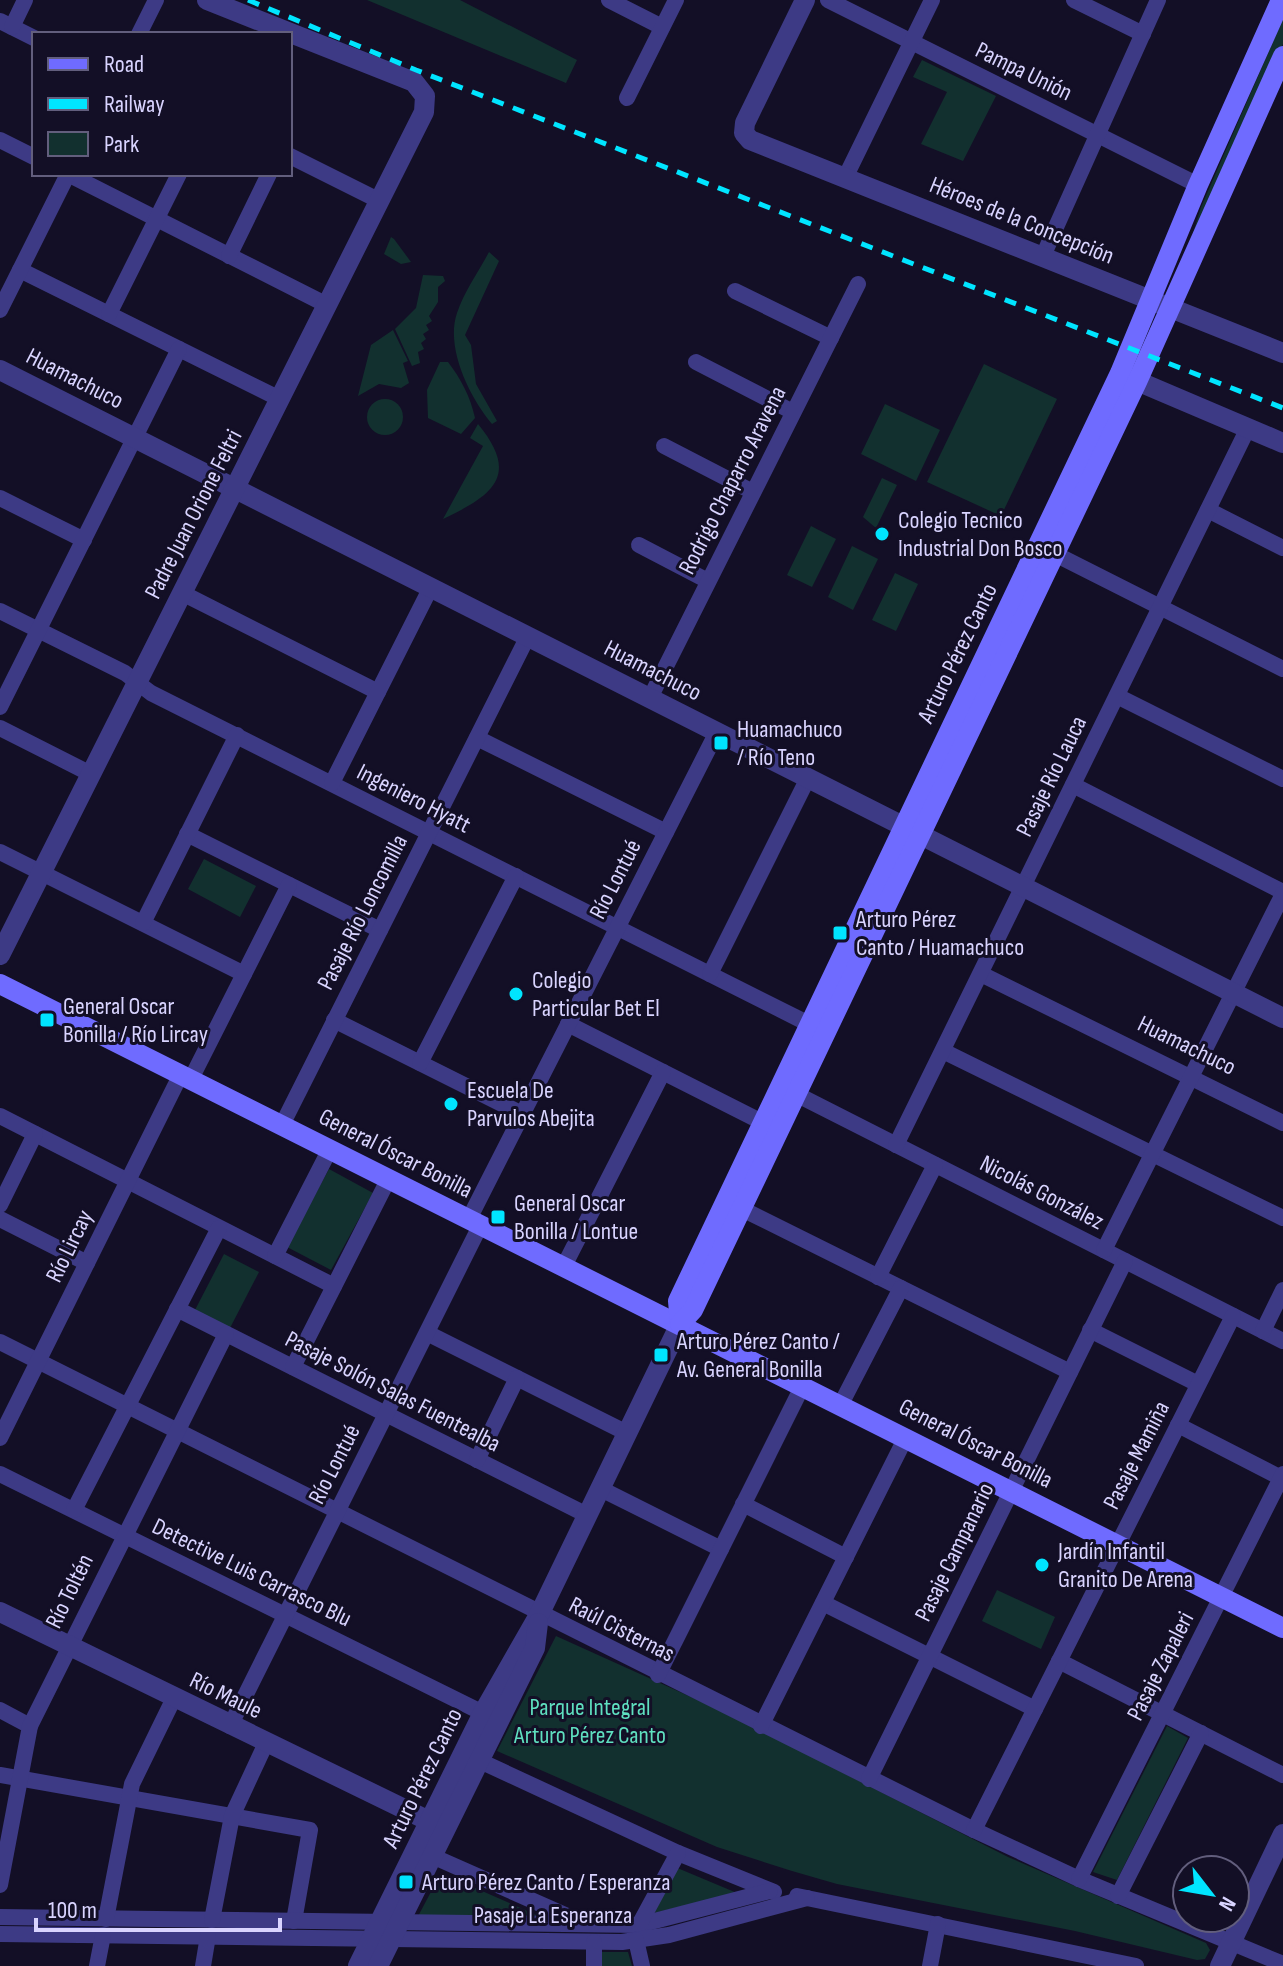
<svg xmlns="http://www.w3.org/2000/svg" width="1283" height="1966" viewBox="0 0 1283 1966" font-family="'Sofia Sans Condensed',sans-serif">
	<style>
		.green { fill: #12302f }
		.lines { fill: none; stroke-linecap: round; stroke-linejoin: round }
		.minor { stroke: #3d3a85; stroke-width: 16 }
		.tertiary { stroke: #3d3a85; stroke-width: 20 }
		.secondary { stroke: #6f6bff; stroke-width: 20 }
		.rail { stroke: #00e5ff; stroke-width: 5; stroke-dasharray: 12 10; stroke-linecap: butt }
		.poi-dot { fill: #00e5ff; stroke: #130f26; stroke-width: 3 }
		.labels { text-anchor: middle; stroke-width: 6; stroke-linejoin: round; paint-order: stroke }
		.street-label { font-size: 24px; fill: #d9d4ff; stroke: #130f26 }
		.poi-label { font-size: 24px; fill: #d9d4ff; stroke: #130f26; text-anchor: start }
		.park-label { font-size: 24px; fill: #5fe0c0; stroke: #130f26 }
	</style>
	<rect width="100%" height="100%" fill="#130f26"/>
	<!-- green -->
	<g class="green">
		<path d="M367 0H460L577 60 566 83Z"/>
		<path d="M1283 19V44L1187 253 1201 207Z"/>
		<path d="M922 60 996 96 963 161 921 144 947 92 913 77Z"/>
		<path d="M391 237 394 239 411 262 401 264 384 254Z"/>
		<path d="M489 252 499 261 465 335 471 345 476 384 497 421 492 424C470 398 445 348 457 313 464 292 479 271 489 252Z"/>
		<path d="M423 275 443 276 445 281 438 287V302L429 316 432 321 426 325 429 330 423 334 426 339 421 343 424 349 418 352 420 363 412 366 395 329 416 308Z"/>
		<path d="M393 330 408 361 403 363 409 383 401 388 379 384 358 396 371 345Z"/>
		<path d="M440 362H448C461 379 470 396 475 418L461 434 428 418 427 390Z"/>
		<path d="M984 364 1057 399 1001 516 927 482Z"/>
		<circle cx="385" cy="417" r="18"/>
		<path d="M885 404 940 430 916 481 861 454Z"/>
		<path d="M478 424C520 475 494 495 443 519L483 446 470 438Z"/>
		<path d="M882 478 897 485 876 528 863 517Z"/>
		<path d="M811 526 836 539 812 587 787 575Z"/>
		<path d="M852 546 878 559 853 610 828 597Z"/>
		<path d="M895 573 918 584 896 631 872 620Z"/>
		<path d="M204 859 256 886 240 917 188 889Z"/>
		<path d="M329 1169 373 1193 331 1270 287 1247Z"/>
		<path d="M224 1254 259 1272 230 1328 195 1310Z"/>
		<path d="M997 1590 1055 1617 1041 1649 982 1621Z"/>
		<path d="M556 1636 722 1711 1008 1857 1206 1943 1210 1950 1205 1959 1197 1960 1075 1931 837 1884 792 1871 717 1847 497 1751Z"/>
		<path d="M1167 1726 1188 1738 1117 1880 1093 1872Z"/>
		<path d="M675 1867 737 1893 654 1913Z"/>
		<path d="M441 1873 548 1920H416Z"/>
		<path d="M602 1952H628L632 1966H602Z"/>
	</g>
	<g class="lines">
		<!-- minor -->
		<g class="minor">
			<path d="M609 0 662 27"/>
			<path d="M828 0 1198 185"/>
			<path d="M1074 0 1143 34"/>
			<path d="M0 21 34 38"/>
			<path d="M12 27 25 0"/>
			<path d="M139 34 156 0"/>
			<path d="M627 98 676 0"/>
			<path d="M0 140 34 157"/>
			<path d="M290 156 380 201"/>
			<path d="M68 174 327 305"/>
			<path d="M845 178 932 0"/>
			<path d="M229 256 269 174"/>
			<path d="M1043 256 1158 0"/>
			<path d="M20 270 280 399"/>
			<path d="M735 291 831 338"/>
			<path d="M0 310 68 174"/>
			<path d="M109 314 179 174"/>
			<path d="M696 362 793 412"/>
			<path d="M664 446 753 492"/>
			<path d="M0 498 84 540"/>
			<path d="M1208 510 1283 548"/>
			<path d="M639 545 708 581"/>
			<path d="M1055 554 1283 669"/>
			<path d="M182 593 378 692"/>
			<path d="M0 611 125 673 151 693 809 1024"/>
			<path d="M1117 696 1283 779"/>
			<path d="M650 698 858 284"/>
			<path d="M0 707 179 349"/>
			<path d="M0 728 91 774"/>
			<path d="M477 738 666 832"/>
			<path d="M332 783 431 587"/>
			<path d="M1073 785 1283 892"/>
			<path d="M187 834 380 930"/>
			<path d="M0 852 244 974"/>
			<path d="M143 923 237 735"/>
			<path d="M710 974 808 778"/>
			<path d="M981 974 1283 1123"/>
			<path d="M334 1020 522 1114"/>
			<path d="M568 1024 762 1122"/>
			<path d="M943 1051 1283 1218"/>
			<path d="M420 1063 516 876"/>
			<path d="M191 1079 289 885"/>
			<path d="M788 1090 1283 1341"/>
			<path d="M0 1116 334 1286"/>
			<path d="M282 1125 528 636"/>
			<path d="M896 1145 1248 428"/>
			<path d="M0 1205 35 1134"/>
			<path d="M742 1209 1070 1372"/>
			<path d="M0 1219 87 1263"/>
			<path d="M469 1219 717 732"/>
			<path d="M1104 1250 1283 894"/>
			<path d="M275 1256 330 1149"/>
			<path d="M564 1266 663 1072"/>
			<path d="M878 1277 935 1165"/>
			<path d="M177 1309 587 1515"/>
			<path d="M1090 1330 1198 1384"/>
			<path d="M1263 1331 1283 1290"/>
			<path d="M427 1333 627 1433"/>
			<path d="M0 1342 974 1830 1079 1879 1283 1964"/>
			<path d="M293 1367 389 1178"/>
			<path d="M841 1404 901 1288"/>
			<path d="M1178 1425 1283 1479"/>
			<path d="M0 1438 181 1074"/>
			<path d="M477 1460 517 1378"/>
			<path d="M0 1474 483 1713"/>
			<path d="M599 1488 721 1549"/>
			<path d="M743 1504 846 1557"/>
			<path d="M74 1510 219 1228"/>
			<path d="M823 1603 1035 1709"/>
			<path d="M1059 1661 1283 1775"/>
			<path d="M658 1675 803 1385"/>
			<path d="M0 1710 30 1726"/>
			<path d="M230 1726 481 1224"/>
			<path d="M761 1726 906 1437"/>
			<path d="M480 1761 678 1853 774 1892"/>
			<path d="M0 1775 310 1830 294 1921"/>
			<path d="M869 1779 1125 1261"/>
			<path d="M974 1830 1233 1316"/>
			<path d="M432 1856 581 1922"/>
			<path d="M1079 1879 1283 1474"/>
			<path d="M0 1885 30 1726 226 1334"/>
			<path d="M797 1896 1136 1966"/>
			<path d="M1118 1896 1201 1733"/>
			<path d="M0 1917 639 1925 770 1891"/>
			<path d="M106 1919 132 1784 174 1698"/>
			<path d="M212 1920 232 1816 266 1743"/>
			<path d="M639 1925 678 1853"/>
			<path d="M0 1934 622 1942 669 1935 807 1898"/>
			<path d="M636 1940 642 1966"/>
			<path d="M97 1966 103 1935"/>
			<path d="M203 1966 208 1936"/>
			<path d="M594 1966V1942"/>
			<path d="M930 1966 938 1924"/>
		</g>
		<!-- tertiary -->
		<g class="tertiary">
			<path d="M805 0 745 123 744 133 750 140 1283 353"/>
			<path d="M0 370 1283 1018"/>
			<path d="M1123 375 1283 443"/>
			<path d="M0 955 424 112 425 96 414 82 207 0"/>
			<path d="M0 1612 431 1822"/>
			<path d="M358 1966 483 1713 539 1615 680 1324"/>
			<path d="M378 1966 535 1648 538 1623"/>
			<path d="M1220 1966 1283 1834"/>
		</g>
		<!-- secondary -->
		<g class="secondary">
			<path d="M0 984 1283 1628"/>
			<path d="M680 1324 678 1301 1120 373 1198 185 1281 0"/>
			<path d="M680 1324 693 1310 1137 382 1283 56"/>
		</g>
		<!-- rail -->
		<path class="rail" d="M248 0 416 70 1283 408"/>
	</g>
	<!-- markers -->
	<g class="poi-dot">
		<circle cx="882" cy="534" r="8"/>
		<rect x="713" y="735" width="16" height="16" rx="4"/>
		<rect x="832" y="925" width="16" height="16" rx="4"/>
		<circle cx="516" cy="994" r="8"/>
		<rect x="39" y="1012" width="16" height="16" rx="4"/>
		<circle cx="451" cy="1104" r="8"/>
		<rect x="490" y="1209" width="16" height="16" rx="4"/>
		<rect x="653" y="1347" width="16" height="16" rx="4"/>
		<circle cx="1042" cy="1565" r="8"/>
		<rect x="398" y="1874" width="16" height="16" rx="4"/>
	</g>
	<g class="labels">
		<!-- street labels -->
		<g class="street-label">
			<text transform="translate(1024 71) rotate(26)" y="8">Pampa Unión</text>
			<text transform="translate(1022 220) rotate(22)" y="8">Héroes de la Concepción</text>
			<text transform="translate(75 378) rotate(27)" y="8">Huamachuco</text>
			<text transform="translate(732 480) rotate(-63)" y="8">Rodrigo Chaparro Aravena</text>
			<text transform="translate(193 514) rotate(-63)" y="8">Padre Juan Orione Feltri</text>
			<text transform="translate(957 653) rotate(-64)" y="8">Arturo Pérez Canto</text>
			<text transform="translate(653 670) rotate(27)" y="8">Huamachuco</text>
			<text transform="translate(1051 776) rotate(-64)" y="8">Pasaje Río Lauca</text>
			<text transform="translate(414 798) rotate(27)" y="8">Ingeniero Hyatt</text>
			<text transform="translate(615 879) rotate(-63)" y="8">Río Lontué</text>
			<text transform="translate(362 912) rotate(-63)" y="8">Pasaje Río Loncomilla</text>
			<text transform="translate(1187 1045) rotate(26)" y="8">Huamachuco</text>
			<text transform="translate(396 1153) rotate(27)" y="8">General Óscar Bonilla</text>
			<text transform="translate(1042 1192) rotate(27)" y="8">Nicolás González</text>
			<text transform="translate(69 1246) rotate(-64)" y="8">Río Lircay</text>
			<text transform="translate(393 1391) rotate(27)" y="8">Pasaje Solón Salas Fuentealba</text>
			<text transform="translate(976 1443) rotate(27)" y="8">General Óscar Bonilla</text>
			<text transform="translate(1136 1455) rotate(-63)" y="8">Pasaje Mamiña</text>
			<text transform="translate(334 1464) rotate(-63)" y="8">Río Lontué</text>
			<text transform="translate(954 1552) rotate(-64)" y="8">Pasaje Campanario</text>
			<text transform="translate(252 1572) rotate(26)" y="8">Detective Luis Carrasco Blu</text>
			<text transform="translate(69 1591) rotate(-64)" y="8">Río Toltén</text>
			<text transform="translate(622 1629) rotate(27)" y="8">Raúl Cisternas</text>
			<text transform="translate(1160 1666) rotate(-63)" y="8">Pasaje Zapaleri</text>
			<text transform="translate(226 1695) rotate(26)" y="8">Río Maule</text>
			<text transform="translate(422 1778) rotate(-64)" y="8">Arturo Pérez Canto</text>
			<text x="553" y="1923">Pasaje La Esperanza</text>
		</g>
		<!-- poi labels -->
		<g class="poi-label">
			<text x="898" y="528">Colegio Tecnico<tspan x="898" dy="28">Industrial Don Bosco</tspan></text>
			<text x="737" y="737">Huamachuco<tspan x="737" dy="28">/ Río Teno</tspan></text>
			<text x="856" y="927">Arturo Pérez<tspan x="856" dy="28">Canto / Huamachuco</tspan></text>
			<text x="532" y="988">Colegio<tspan x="532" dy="28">Particular Bet El</tspan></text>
			<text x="63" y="1014">General Oscar<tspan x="63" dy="28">Bonilla / Río Lircay</tspan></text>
			<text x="467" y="1098">Escuela De<tspan x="467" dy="28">Parvulos Abejita</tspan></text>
			<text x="514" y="1211">General Oscar<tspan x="514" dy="28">Bonilla / Lontue</tspan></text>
			<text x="677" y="1349">Arturo Pérez Canto /<tspan x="677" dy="28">Av. General Bonilla</tspan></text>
			<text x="1058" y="1559">Jardín Infantil<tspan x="1058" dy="28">Granito De Arena</tspan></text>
			<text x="422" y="1890">Arturo Pérez Canto / Esperanza</text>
		</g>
		<!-- park labels -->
		<g class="park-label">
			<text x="590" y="1715">Parque Integral<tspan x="590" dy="28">Arturo Pérez Canto</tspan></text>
		</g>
	</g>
	<!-- legend -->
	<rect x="32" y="32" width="260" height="144" fill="#130f26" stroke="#625e7d" stroke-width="2"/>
	<rect x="48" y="58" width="40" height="12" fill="#6f6bff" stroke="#625e7d" stroke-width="2"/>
	<text x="104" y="72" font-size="24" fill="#d9d4ff">Road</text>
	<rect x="48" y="98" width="40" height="12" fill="#00e5ff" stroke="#625e7d" stroke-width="2"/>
	<text x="104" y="112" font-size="24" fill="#d9d4ff">Railway</text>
	<rect x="48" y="132" width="40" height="24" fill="#12302f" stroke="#625e7d" stroke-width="2"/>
	<text x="104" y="152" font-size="24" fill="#d9d4ff">Park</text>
	<!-- north arrow -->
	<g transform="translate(1211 1894) rotate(121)"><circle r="38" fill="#130f26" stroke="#625e7d" stroke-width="2"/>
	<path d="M0-6L14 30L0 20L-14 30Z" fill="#00e5ff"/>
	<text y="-12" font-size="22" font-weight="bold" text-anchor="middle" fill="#d9d4ff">N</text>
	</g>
	<!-- scale -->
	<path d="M36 1918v12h244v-12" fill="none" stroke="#d9d4ff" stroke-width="4"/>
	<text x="48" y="1918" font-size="24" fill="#d9d4ff" stroke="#130f26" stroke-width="6" paint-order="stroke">100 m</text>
</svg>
